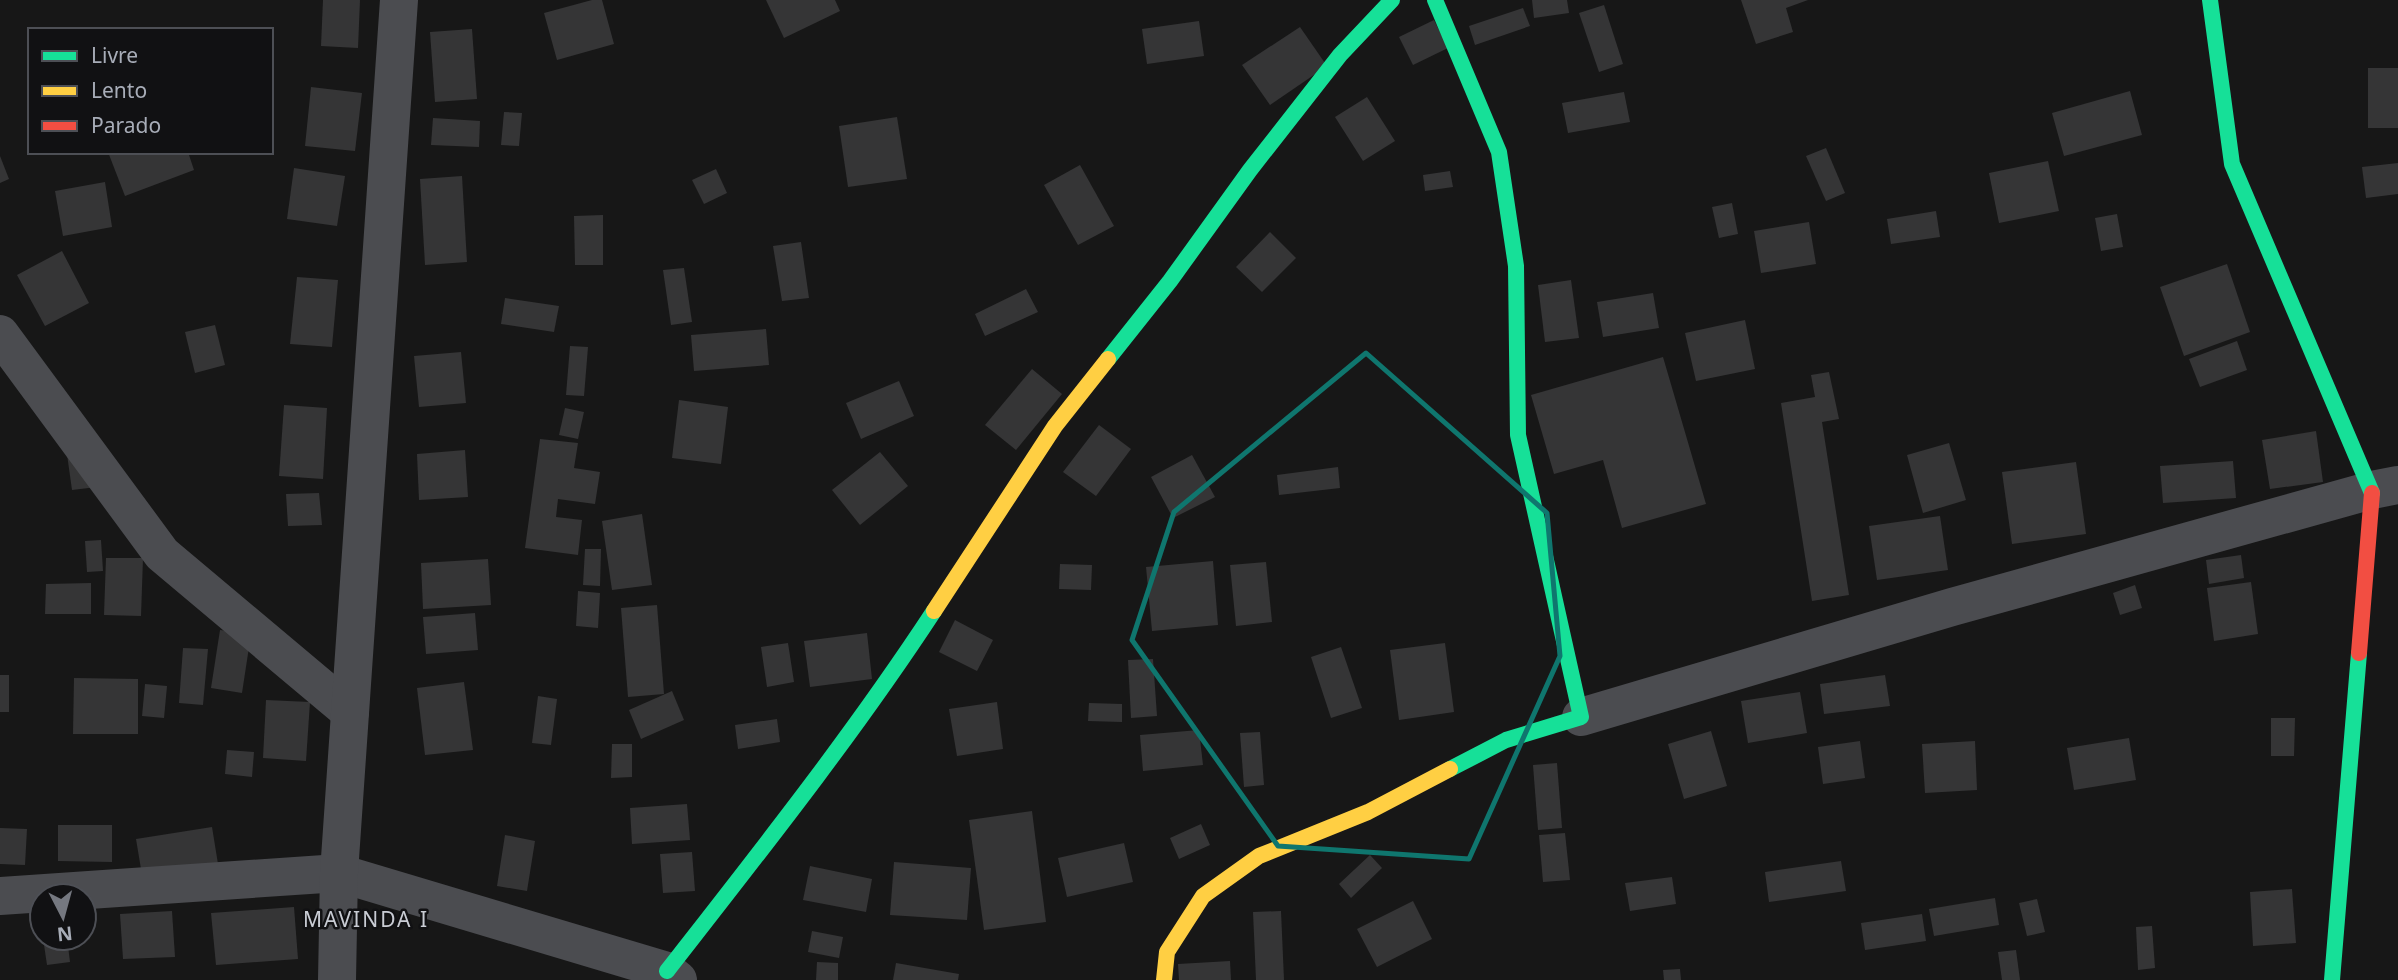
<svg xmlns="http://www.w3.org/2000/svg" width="2398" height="980" viewBox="0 0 2398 980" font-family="'Noto Sans',sans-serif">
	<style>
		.building { fill: #353536 }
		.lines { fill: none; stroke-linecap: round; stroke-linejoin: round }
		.street { stroke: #4b4c50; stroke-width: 38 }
		.fast { stroke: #16e098; stroke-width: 16 }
		.slow { stroke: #ffcf43; stroke-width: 16 }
		.jam { stroke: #f24e42; stroke-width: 16 }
		.marked { fill: none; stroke: #0f766e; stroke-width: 5; stroke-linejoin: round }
		.labels { text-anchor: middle; stroke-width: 5; stroke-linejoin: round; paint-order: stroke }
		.neighbourhood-label { font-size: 21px; letter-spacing: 2px; fill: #c9ccd4; stroke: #111113 }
	</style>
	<rect width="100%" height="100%" fill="#171717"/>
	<!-- building -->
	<g class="building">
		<path d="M323 0H360L358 48 321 46Z"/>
		<path d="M592 0H602L614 44 557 60 544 13Z"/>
		<path d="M766 0H835L840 11 784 38Z"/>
		<path d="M1532 0H1567L1569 13 1534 18Z"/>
		<path d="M1741 0H1808L1786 8 1793 32 1756 44Z"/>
		<path d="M1604 5 1623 64 1599 72 1579 13Z"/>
		<path d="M1523 8 1530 26 1475 45 1469 26Z"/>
		<path d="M1434 20 1448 48 1413 65 1399 37Z"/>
		<path d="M1199 21 1204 56 1147 64 1142 29Z"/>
		<path d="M1300 27 1327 66 1270 105 1242 65Z"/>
		<path d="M472 29 477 99 435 102 430 32Z"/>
		<rect x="2368" y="68" width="30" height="60"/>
		<path d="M311 87 362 93 355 151 305 146Z"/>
		<path d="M2130 91 2142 135 2064 156 2052 113Z"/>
		<path d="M1624 92 1630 122 1568 133 1562 103Z"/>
		<path d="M1367 97 1395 141 1363 161 1335 117Z"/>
		<path d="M504 112 522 113 519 146 501 145Z"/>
		<path d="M897 117 907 179 848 187 839 126Z"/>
		<path d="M433 118 480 121 479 147 431 145Z"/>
		<path d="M1826 148 1845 193 1826 201 1806 156Z"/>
		<path d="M108 152H188L194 170 125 196Z"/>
		<path d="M0 156 9 179 0 183Z"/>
		<path d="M2048 161 2059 211 1999 223 1989 173Z"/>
		<path d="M2398 163V194L2366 198 2362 167Z"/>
		<path d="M1080 165 1114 226 1078 245 1044 185Z"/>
		<path d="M294 168 345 176 337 226 287 219Z"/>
		<path d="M716 169 727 193 704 204 692 180Z"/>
		<path d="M1450 171 1453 187 1425 191 1423 175Z"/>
		<path d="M462 176 467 262 425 265 420 179Z"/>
		<path d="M105 182 112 227 63 236 55 191Z"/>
		<path d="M1732 203 1738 234 1719 238 1712 207Z"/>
		<path d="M1936 211 1940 237 1891 244 1887 219Z"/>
		<path d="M2117 214 2123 247 2101 251 2095 218Z"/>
		<path d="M603 215V265H575L574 216Z"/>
		<path d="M1809 222 1816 264 1761 273 1754 231Z"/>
		<path d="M1270 232 1296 258 1262 292 1236 267Z"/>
		<path d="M801 242 809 298 782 301 773 246Z"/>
		<path d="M62 251 89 303 45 326 17 275Z"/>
		<path d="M2227 264 2250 332 2184 356 2160 287Z"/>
		<path d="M684 268 692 322 671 325 663 270Z"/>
		<path d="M297 277 338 280 332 347 290 344Z"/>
		<path d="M1571 280 1579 338 1545 342 1538 285Z"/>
		<path d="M1026 289 1038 312 985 336 975 314Z"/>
		<path d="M1653 293 1659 328 1603 337 1597 302Z"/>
		<path d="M505 298 559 306 554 332 501 324Z"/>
		<path d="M1745 320 1755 369 1696 381 1685 333Z"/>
		<path d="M215 325 225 365 195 373 185 332Z"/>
		<path d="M766 329 769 365 694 371 691 335Z"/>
		<path d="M2237 341 2247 370 2200 387 2189 359Z"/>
		<path d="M570 346 588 347 584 396 566 395Z"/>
		<path d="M461 352 466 403 419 407 414 356Z"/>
		<path d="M1663 357 1706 504 1622 528 1603 460 1554 474 1531 395Z"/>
		<path d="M1032 369 1062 394 1016 450 985 425Z"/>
		<path d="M1829 372 1839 419 1822 422 1849 595 1812 601 1781 403 1815 397 1811 375Z"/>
		<path d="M899 381 914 416 861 439 846 403Z"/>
		<path d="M679 400 728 407 721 464 672 458Z"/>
		<path d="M284 405 327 408 323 479 279 476Z"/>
		<path d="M565 408 584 412 578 439 559 435Z"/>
		<path d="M1099 425 1131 449 1096 496 1063 472Z"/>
		<path d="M2316 431 2323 482 2270 489 2262 440Z"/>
		<path d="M540 439 578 443 574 468 600 472 595 504 558 499 556 517 582 520 578 555 525 548Z"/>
		<path d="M65 440 97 487 72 490Z"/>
		<path d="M1949 443 1966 500 1923 513 1907 455Z"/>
		<path d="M465 450 468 497 419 500 417 454Z"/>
		<path d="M880 452 908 486 860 525 832 490Z"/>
		<path d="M1192 455 1215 497 1173 518 1151 477Z"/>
		<path d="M2233 461 2236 498 2163 503 2160 466Z"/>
		<path d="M2076 462 2086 534 2012 544 2002 472Z"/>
		<path d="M1338 467 1340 488 1279 495 1277 475Z"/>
		<path d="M319 493 322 525 288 526 286 494Z"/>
		<path d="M642 514 652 585 612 590 602 521Z"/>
		<path d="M1940 516 1948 570 1877 580 1869 526Z"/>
		<path d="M101 540 103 571 87 572 85 541Z"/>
		<path d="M585 549H601L600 586 583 585Z"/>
		<path d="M2241 555 2244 578 2209 584 2206 560Z"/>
		<path d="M106 558H143L141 616 104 615Z"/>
		<path d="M488 559 491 605 423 609 421 563Z"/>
		<path d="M1213 561 1218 625 1152 631 1146 567Z"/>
		<path d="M1266 562 1272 622 1236 626 1230 565Z"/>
		<path d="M1060 564 1092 565 1091 590 1059 589Z"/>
		<path d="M2251 582 2258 634 2214 641 2207 588Z"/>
		<path d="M91 583V614H45L46 584Z"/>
		<path d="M2135 585 2142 608 2120 615 2113 593Z"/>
		<path d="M578 591 600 593 598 628 576 626Z"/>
		<path d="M657 605 664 694 628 697 621 608Z"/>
		<path d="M475 613 478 650 426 654 423 617Z"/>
		<path d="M955 620 993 640 977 671 939 652Z"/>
		<path d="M220 630 251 634 242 693 211 688Z"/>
		<path d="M867 633 872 679 810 687 804 641Z"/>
		<path d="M788 643 794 682 767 687 761 647Z"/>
		<path d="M1445 643 1454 712 1399 720 1390 650Z"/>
		<path d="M1341 647 1362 708 1331 718 1311 657Z"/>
		<path d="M183 648 208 649 203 705 179 703Z"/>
		<path d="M1153 659 1157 716 1131 718 1128 660Z"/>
		<rect x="0" y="675" width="9" height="37"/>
		<path d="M1885 675 1890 706 1824 714 1820 684Z"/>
		<path d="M74 678 138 679V734H73Z"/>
		<path d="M464 682 473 750 425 755 417 688Z"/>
		<path d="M145 684 167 686 164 718 142 716Z"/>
		<path d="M672 691 684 720 641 739 629 710Z"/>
		<path d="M1800 692 1807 733 1748 743 1741 701Z"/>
		<path d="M538 696 557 699 551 745 532 743Z"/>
		<path d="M266 700 310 702 306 761 263 758Z"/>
		<path d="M997 702 1003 749 957 756 949 709Z"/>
		<path d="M1089 703 1122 704V722L1088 721Z"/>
		<path d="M2271 718H2295L2294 756H2271Z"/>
		<path d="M777 719 780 742 738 749 735 725Z"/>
		<path d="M1199 730 1203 765 1143 771 1140 735Z"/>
		<path d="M1711 731 1727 786 1684 799 1668 744Z"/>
		<path d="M1260 732 1264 785 1244 787 1240 733Z"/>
		<path d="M2129 738 2136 780 2074 790 2067 748Z"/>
		<path d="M1860 741 1865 778 1823 784 1818 747Z"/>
		<path d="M1975 741 1977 790 1925 793 1922 744Z"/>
		<path d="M612 744H632V777L611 778Z"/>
		<path d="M227 750 254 752 252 777 225 774Z"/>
		<path d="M1557 763 1562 828 1538 830 1533 765Z"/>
		<path d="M687 804 690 840 632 844 630 808Z"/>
		<path d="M1032 811 1046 922 984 930 969 820Z"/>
		<path d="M1201 824 1210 845 1179 859 1170 838Z"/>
		<path d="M58 825H112V862L58 861Z"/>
		<path d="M212 827 218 864 142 875 136 839Z"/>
		<path d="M0 828 27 829 25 865 0 864Z"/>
		<path d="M1565 833 1570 880 1543 882 1539 835Z"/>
		<path d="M505 835 535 841 527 891 497 886Z"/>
		<path d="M1124 843 1133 882 1067 897 1058 858Z"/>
		<path d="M692 852 695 891 663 893 660 854Z"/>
		<path d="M1370 855 1382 868 1351 898 1339 884Z"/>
		<path d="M1841 861 1846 891 1769 902 1765 872Z"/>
		<path d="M894 862 971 868 967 920 890 915Z"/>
		<path d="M810 866 872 879 866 912 803 900Z"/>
		<path d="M1672 877 1676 904 1630 911 1625 883Z"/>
		<path d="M2292 889 2296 943 2253 946 2250 892Z"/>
		<path d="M1995 898 1999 925 1934 936 1929 909Z"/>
		<path d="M2037 899 2045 932 2027 936 2019 903Z"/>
		<path d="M1413 901 1432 939 1377 967 1357 929Z"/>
		<path d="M294 907 298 959 216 965 211 913Z"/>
		<path d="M172 911 175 957 123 959 120 914Z"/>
		<path d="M1281 911 1284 980H1256L1253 912Z"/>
		<path d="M1922 914 1926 941 1865 950 1861 923Z"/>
		<path d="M2152 926 2155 968 2138 970 2136 927Z"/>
		<path d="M812 931 843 937 839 958 808 952Z"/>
		<path d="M43 938H67L70 962 47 965Z"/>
		<path d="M2016 950 2020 980H2002L1998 952Z"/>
		<path d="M1230 961 1231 980H1179L1178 964Z"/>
		<path d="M817 962 838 963V980H816Z"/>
		<path d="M896 963 959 974 958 980H893Z"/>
		<path d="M1680 969 1681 980H1664L1663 970Z"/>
	</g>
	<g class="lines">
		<!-- street -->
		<g class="street">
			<path d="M0 334 162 554 350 712"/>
			<path d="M1581 717 1952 607 2372 490 2398 485"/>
			<path d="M0 896 339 873 667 971 678 980"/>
			<path d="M337 980 339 873 399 0"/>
		</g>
		<!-- fast -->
		<g class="fast">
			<path d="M1435 0 1499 152 1516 266 1518 435 1581 717 1506 740 1450 769"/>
			<path d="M2210 0 2232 164 2372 493"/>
			<path d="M1108 359 1170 281 1250 170 1340 55 1392 0"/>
			<path d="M667 971C759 853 852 736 934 611"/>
			<path d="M2332 980 2359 653"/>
		</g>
		<!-- slow -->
		<g class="slow">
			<path d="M934 611 1055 426 1108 359"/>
			<path d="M1164 980 1167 952 1203 896 1259 856 1368 812 1450 769"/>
		</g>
		<!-- jam -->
		<path class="jam" d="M2359 653 2372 493"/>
	</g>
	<!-- marked area -->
	<path class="marked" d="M1366 353 1547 513 1560 656 1469 859 1278 846 1132 640 1174 512Z"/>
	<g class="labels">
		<!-- neighbourhood labels -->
		<g class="neighbourhood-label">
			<text x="366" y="927">MAVINDA I</text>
		</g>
	</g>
	<!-- legend -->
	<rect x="28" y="28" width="245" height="126" fill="#111113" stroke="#4d4f55" stroke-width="2"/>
	<rect x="42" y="51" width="35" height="10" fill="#16e098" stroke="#4d4f55" stroke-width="2"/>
	<text x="91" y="63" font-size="21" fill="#a8adb8">Livre</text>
	<rect x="42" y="86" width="35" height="10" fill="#ffcf43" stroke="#4d4f55" stroke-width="2"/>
	<text x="91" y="98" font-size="21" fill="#a8adb8">Lento</text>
	<rect x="42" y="121" width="35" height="10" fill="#f24e42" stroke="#4d4f55" stroke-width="2"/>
	<text x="91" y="133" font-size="21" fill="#a8adb8">Parado</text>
	<!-- north arrow -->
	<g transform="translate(63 917) rotate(174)"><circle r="33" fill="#111113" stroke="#4d4f55" stroke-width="2"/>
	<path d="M0-5L12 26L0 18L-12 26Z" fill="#757880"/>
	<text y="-10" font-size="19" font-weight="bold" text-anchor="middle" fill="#a8adb8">N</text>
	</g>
</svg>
